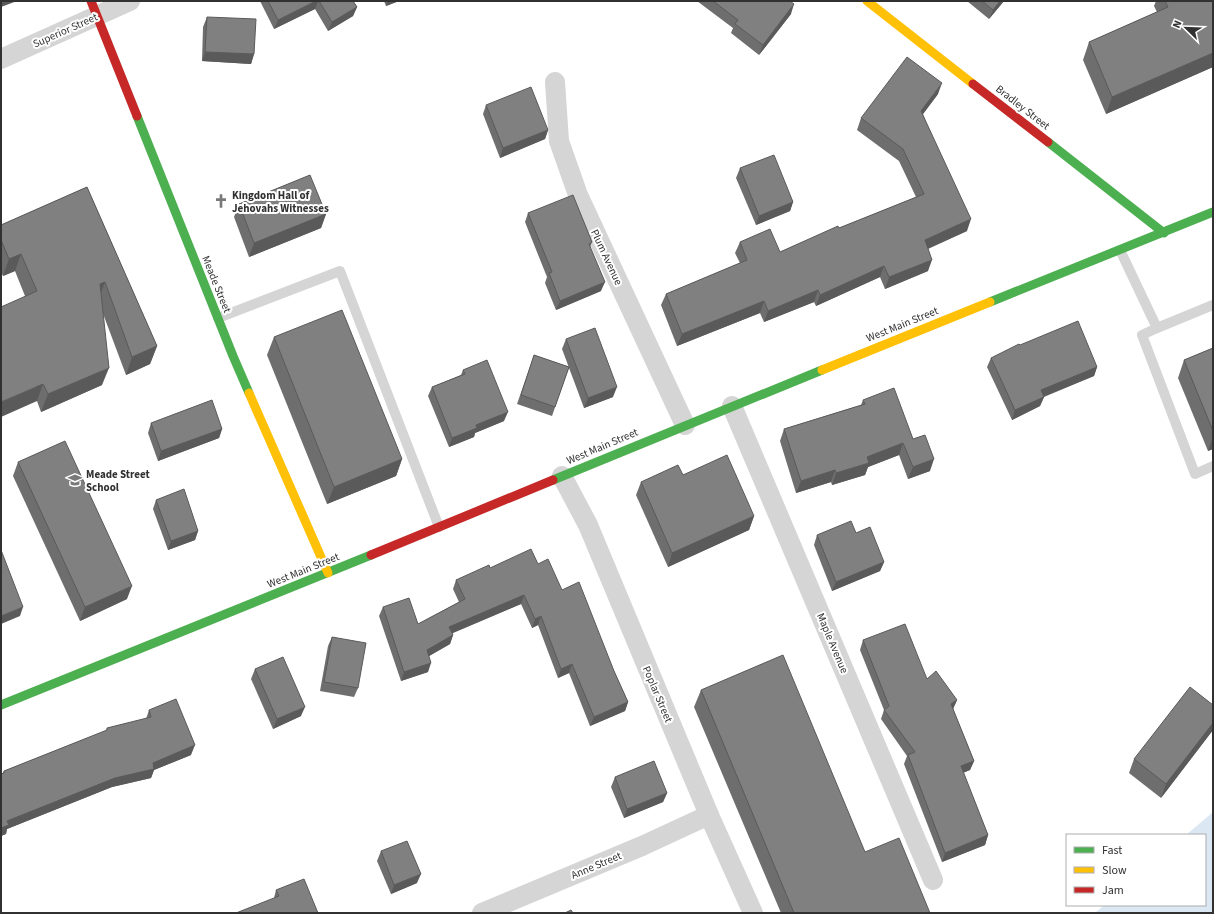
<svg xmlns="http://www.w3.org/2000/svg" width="1214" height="914" viewBox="0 0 1214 914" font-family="'Source Sans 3',sans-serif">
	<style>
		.water { fill: #dbe8f3 }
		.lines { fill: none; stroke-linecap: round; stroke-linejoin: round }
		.lane { stroke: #d5d5d5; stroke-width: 10 }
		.street { stroke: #d5d5d5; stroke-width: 20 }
		.fast { stroke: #4caf50; stroke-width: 9 }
		.slow { stroke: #ffc107; stroke-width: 9 }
		.jam { stroke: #c62828; stroke-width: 9 }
		.wall { fill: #6e6e6e }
		.shaded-wall { fill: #5a5a5a }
		.building { fill: #808080; stroke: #5a5a5a }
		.labels { text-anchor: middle; stroke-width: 4; stroke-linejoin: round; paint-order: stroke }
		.street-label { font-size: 11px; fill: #313131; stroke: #fff }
		.poi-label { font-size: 11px; font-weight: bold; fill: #313131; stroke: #fff; text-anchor: start }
	</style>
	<rect width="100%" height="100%" fill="#fff"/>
	<!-- water -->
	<path class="water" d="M1213 812V913H1095L1104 905H1205V835H1186Z"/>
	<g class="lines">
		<!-- lane -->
		<g class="lane">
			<path d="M1120 250 1157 328 1213 305"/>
			<path d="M218 318 340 271 439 527"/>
			<path d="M1157 328 1142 335 1195 474 1213 466"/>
		</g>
		<!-- street -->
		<g class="street">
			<path d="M1 59 130 1"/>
			<path d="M555 82 559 141 578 195 685 425"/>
			<path d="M732 406 933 880"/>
			<path d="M562 476 588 525 709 815 753 913"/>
			<path d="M482 913 642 846 709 815"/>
		</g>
		<!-- fast -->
		<g class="fast">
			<path d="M137 116 233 356 249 393"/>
			<path d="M1048 142 1164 233"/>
			<path d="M990 302 1213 212"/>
			<path d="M553 480 822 370"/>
			<path d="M1 705 371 555"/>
		</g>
		<!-- slow -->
		<g class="slow">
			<path d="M867 1 973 84"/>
			<path d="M822 370 990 302"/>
			<path d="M249 393 328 573"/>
		</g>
		<!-- jam -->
		<g class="jam">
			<path d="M91 1 137 116"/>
			<path d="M973 84 1048 142"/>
			<path d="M371 555 553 480"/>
		</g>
	</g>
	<!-- wall -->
	<g class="wall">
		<path d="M260 1H353L357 7 353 16 328 31 315 9 274 29Z"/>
		<path d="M384 1H399L386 6Z"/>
		<path d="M697 1H790L791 14 759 55 731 33 733 28Z"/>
		<path d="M967 1H1004L989 19Z"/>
		<path d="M1156 1H1213V67L1106 114 1083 60 1089 42 1157 12 1154 6Z"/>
		<path d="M207 17 254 54 251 64 202 61 203 27Z"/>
		<path d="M938 94 923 114 967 231 928 249V271L885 289 880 277 816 306 814 302 764 322 760 313 677 346 661 305 666 294 740 263 735 253 740 242 780 252 916 197 899 161 857 130 861 118Z"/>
		<path d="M486 105 548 130 545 139 500 158 483 114Z"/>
		<path d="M740 168 793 202 790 211 756 225 736 178Z"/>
		<path d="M87 187 157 346 150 364 126 375 102 311V385L41 412 37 401 25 296 15 271 3 276 1 272V225Z"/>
		<path d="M239 204 326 214 321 228 249 257 234 217Z"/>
		<path d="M528 213 592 242 590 247 601 291 556 310 545 283 547 277 525 222Z"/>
		<path d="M274 337 402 459 396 476 327 504 267 355Z"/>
		<path d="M566 339 613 397 584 408 562 349Z"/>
		<path d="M1020 345 1097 367 1094 376 1044 397 1040 406 1012 420 987 367 991 358Z"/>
		<path d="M1213 348V449L1208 451 1178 378 1184 360Z"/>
		<path d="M534 355 569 367 552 416 517 404Z"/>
		<path d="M463 370 504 421 475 433 474 437 449 447 428 396 432 387 461 375Z"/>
		<path d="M863 400 913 439 930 471 908 479 899 455 868 467 865 475 832 485 831 482 796 493 780 441 784 429 861 405Z"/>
		<path d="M151 423 222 429 219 438 158 461 148 433Z"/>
		<path d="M18 462 127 599 80 621 13 476Z"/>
		<path d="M683 475 754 516 749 530 668 567 636 495 641 482Z"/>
		<path d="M156 500 198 531 195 540 168 550 153 509Z"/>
		<path d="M856 533 884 562 880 571 832 591 814 545 817 535Z"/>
		<path d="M538 564 562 590 614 671 628 702 625 711 590 726 569 673 558 678 538 625 532 628 521 604 452 633 453 635 450 644 429 656 428 672 401 681 379 616 383 607 418 624 459 602 453 589 456 580 490 568Z"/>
		<path d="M332 637 358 688 354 697 320 691 328 646Z"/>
		<path d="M863 640 927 679 957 700 953 709 974 761 970 770 963 773 988 835 985 845 942 862 904 764 907 756 881 719 884 710 860 650Z"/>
		<path d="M255 669 301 716 273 729 251 679Z"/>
		<path d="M701 690 865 852 930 913H781L694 707Z"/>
		<path d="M1213 705V730L1161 798 1129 773 1134 759Z"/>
		<path d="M149 710 191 755 154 770 151 778 112 787 7 829 6 834 1 836V774H2L4 771 106 731 107 728 146 719Z"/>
		<path d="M615 777 667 793 663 802 624 818 611 787Z"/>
		<path d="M381 851 417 883 391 894 377 861Z"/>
		<path d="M276 890 318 913 274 898Z"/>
	</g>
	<!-- shaded-wall -->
	<g class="shaded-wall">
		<path d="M1 1H17L1 7Z"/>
		<path d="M316 1H318L315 9 274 29 278 20Z"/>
		<path d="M388 1H399L386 6Z"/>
		<path d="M1000 1H1004L989 19 993 10Z"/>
		<path d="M794 4 791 14 759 55 763 45Z"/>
		<path d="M357 7 353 16 328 31 332 22Z"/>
		<path d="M205 52 254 54 251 64 202 61Z"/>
		<path d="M1213 53V67L1106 114 1112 97Z"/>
		<path d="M942 83 938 94 917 122 921 111Z"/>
		<path d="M548 130 545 139 500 158 503 148Z"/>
		<path d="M793 202 790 211 756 225 759 216Z"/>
		<path d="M326 214 321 228 249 257 254 243Z"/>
		<path d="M971 219 967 231 920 252 925 240Z"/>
		<path d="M21 254 15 271 3 276 9 259Z"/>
		<path d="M932 260 928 271 885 289 889 277Z"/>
		<path d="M884 266 880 277 816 306 820 295Z"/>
		<path d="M105 282 98 300 100 284Z"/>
		<path d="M605 282 601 291 556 310 560 301Z"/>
		<path d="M818 290 814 302 764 322 768 311Z"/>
		<path d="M764 301 760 313 677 346 682 334Z"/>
		<path d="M157 346 150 364 126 375 132 357Z"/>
		<path d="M1097 367 1094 376 1037 399 1041 390Z"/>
		<path d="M109 368 102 385 41 412 48 394Z"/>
		<path d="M43 384 37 401 1 417V402Z"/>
		<path d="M617 387 613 397 584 408 588 398Z"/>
		<path d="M1044 397 1040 406 1012 420 1015 410Z"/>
		<path d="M508 412 504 421 475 433 474 437 449 447 452 438 476 425Z"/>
		<path d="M222 429 219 438 158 461 161 451Z"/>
		<path d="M1213 437V449L1208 451Z"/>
		<path d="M903 443 899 455 868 467 865 475 832 485 836 473 867 457Z"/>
		<path d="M402 459 396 476 327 504 334 487Z"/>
		<path d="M934 459 930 471 908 479 913 467Z"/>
		<path d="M835 470 831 482 796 493 801 481Z"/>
		<path d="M754 516 749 530 668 567 672 553Z"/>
		<path d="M198 531 195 540 168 550 171 541Z"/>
		<path d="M884 562 880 571 832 591 836 582Z"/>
		<path d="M132 586 127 599 80 621 85 607Z"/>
		<path d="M524 595 521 604 446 636 449 627Z"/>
		<path d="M23 607 20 616 1 624V616Z"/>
		<path d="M541 616 538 625 532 628 535 619Z"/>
		<path d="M453 635 450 644 424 659 427 650Z"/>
		<path d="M431 663 428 672 401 681 404 672Z"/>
		<path d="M572 664 569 673 558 678 561 669Z"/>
		<path d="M957 700 953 709 947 713 951 704Z"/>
		<path d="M628 702 625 711 590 726 594 717Z"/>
		<path d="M305 707 301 716 273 729 277 719Z"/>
		<path d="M1213 723V730L1161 798 1166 784Z"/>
		<path d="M195 745 191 755 154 770 151 778 112 787 7 829 6 834 1 836V828L7 821Z"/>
		<path d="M974 761 970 770 957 775 961 766Z"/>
		<path d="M667 793 663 802 624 818 627 809Z"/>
		<path d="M988 835 985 845 942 862 945 853Z"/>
		<path d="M421 874 417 883 391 894 394 885Z"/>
	</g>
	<!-- building -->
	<g class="building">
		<path d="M268 1H316L278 20Z"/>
		<path d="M319 1H353L357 7 332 22Z"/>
		<path d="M713 1H790L794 4 763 45 735 24 738 20Z"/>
		<path d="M982 1H1000L993 10Z"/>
		<path d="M1165 1H1213V53L1112 97 1089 42 1168 7Z"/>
		<path d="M207 17 256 19 254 54 205 52Z"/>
		<path d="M907 57 942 83 921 111 971 219 925 240 932 260 889 277 884 266 820 295 818 290 768 311 764 301 682 334 666 294 747 260 740 242 770 229 780 252 838 226 839 228 924 194 903 149 861 118Z"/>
		<path d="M531 87 548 130 503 148 486 105Z"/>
		<path d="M774 155 793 202 759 216 740 168Z"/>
		<path d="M310 175 326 214 254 243 239 204Z"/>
		<path d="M87 187 157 346 132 357 105 282 100 284 109 368 48 394 43 384 1 402V307L37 291 21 254 9 259 1 240V225Z"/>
		<path d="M573 195 592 242 589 244 605 282 560 301 549 273 552 272 528 213Z"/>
		<path d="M342 310 402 459 334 487 274 337Z"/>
		<path d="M1078 321 1097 367 1041 390 1044 397 1015 410 991 358 1019 344 1020 345Z"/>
		<path d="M595 328 617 387 588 398 566 339Z"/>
		<path d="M1213 348V431L1184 360Z"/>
		<path d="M534 355 569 367 555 407 521 395Z"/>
		<path d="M487 360 508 412 476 425 477 428 452 438 432 387 465 374 463 370Z"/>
		<path d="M894 388 913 439 925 435 934 459 913 467 903 443 867 457 869 463 836 473 835 470 801 481 784 429 865 404 863 400Z"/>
		<path d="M212 400 222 429 161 451 151 423Z"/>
		<path d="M65 441 132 586 85 607 18 462Z"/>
		<path d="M727 455 754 516 672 553 641 482 678 465 683 475Z"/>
		<path d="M184 489 198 531 171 541 156 500Z"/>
		<path d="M851 521 856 533 870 527 884 562 836 582 817 535Z"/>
		<path d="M531 549 538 564 548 559 562 590 579 582 614 671 628 702 594 717 572 664 561 669 541 616 535 619 524 595 449 627 453 635 427 650 431 663 404 672 383 607 409 598 418 624 465 599 456 580 489 565 490 568Z"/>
		<path d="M1 550 23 607 1 616Z"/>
		<path d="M905 624 927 679 936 671 957 700 951 704 974 761 961 766 988 835 945 853 908 755 915 752 884 710 889 706 863 640Z"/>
		<path d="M332 637 366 643 358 688 324 682Z"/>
		<path d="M783 655 865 852 899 838 930 913H794L701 690Z"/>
		<path d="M283 657 305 707 277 719 255 669Z"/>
		<path d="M1190 687 1213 705V723L1166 784 1134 759Z"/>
		<path d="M176 699 195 745 153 763 154 769 115 778 7 821 9 825 1 828V774L4 773V771L107 730V728L151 717 149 710Z"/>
		<path d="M654 761 667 793 627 809 615 777Z"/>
		<path d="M407 841 421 874 394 885 381 851Z"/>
		<path d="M304 879 318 913H236L279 896 276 890Z"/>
		<path d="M571 910 573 913H565Z"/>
	</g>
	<!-- icons -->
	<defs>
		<symbol id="church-bare" viewBox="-9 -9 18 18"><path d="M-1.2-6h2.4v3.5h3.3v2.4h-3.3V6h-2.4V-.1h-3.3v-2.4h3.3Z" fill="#797979" stroke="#fff" stroke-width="2.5" paint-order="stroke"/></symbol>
		<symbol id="school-bare" viewBox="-9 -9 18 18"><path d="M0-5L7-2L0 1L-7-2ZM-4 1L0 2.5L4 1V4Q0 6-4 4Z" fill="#797979" stroke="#fff" stroke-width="2.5" paint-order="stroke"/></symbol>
	</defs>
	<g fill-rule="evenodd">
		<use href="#church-bare" x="211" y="191" width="20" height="20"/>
		<use href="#school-bare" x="65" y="470" width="20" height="20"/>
	</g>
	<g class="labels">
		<!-- street labels -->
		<g class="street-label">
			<text transform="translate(65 30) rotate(-24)" y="4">Superior Street</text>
			<text transform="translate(1023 107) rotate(38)" y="4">Bradley Street</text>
			<text transform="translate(607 257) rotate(65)" y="4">Plum Avenue</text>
			<text transform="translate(217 284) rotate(68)" y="4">Meade Street</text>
			<text transform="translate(902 324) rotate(-22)" y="4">West Main Street</text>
			<text transform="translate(602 446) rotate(-23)" y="4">West Main Street</text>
			<text transform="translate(303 570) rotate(-22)" y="4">West Main Street</text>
			<text transform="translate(833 643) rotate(67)" y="4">Maple Avenue</text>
			<text transform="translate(658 694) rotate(67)" y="4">Poplar Street</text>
			<text transform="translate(596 865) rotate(-23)" y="4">Anne Street</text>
		</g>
		<!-- poi labels -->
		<g class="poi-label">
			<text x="232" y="199">Kingdom Hall of<tspan x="232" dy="13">Jehovahs Witnesses</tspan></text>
			<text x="86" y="478">Meade Street<tspan x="86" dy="13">School</tspan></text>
		</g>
	</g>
	<!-- border -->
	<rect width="1214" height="914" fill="none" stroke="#313131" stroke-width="4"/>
	<!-- legend -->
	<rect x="1066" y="834" width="140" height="72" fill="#ffffff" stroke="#adadad"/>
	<rect x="1074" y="847" width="20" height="6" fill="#4caf50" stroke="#adadad"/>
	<text x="1102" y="854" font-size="12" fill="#313131">Fast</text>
	<rect x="1074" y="867" width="20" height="6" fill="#ffc107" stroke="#adadad"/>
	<text x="1102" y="874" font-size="12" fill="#313131">Slow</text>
	<rect x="1074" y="887" width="20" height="6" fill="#c62828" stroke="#adadad"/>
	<text x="1102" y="894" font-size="12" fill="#313131">Jam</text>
	<!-- north arrow -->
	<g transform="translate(1186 28) rotate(293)" stroke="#ffffff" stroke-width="3" paint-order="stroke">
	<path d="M0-3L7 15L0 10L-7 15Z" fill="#313131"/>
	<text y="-6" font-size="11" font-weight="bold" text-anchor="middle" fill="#313131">N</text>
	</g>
</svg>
